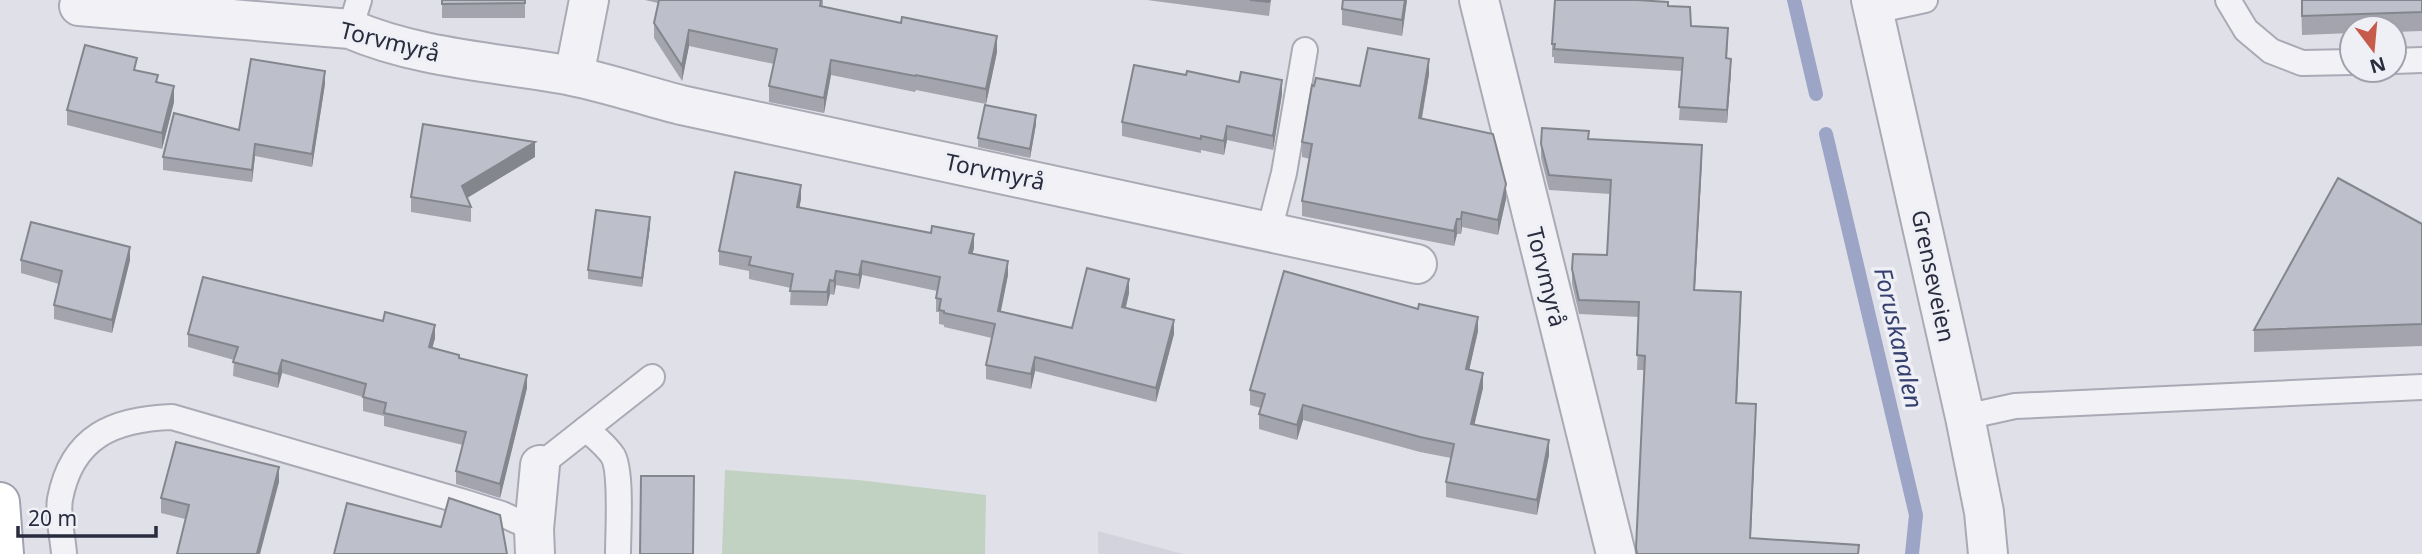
<svg xmlns="http://www.w3.org/2000/svg" width="2422" height="554" viewBox="0 0 2422 554" font-family="'Noto Sans',sans-serif">
	<style>
		.built { fill: #d2d3dd }
		.green { fill: #c1d1c2 }
		.lines { fill: none; stroke-linecap: round; stroke-linejoin: round }
		.stream { stroke: #9da5c6; stroke-width: 14 }
		.service-casing { stroke: #a9aab5; stroke-width: 28 }
		.minor-casing { stroke: #a9aab5; stroke-width: 42 }
		.tertiary-casing { stroke: #a9aab5; stroke-width: 42 }
		.primary-casing { stroke: #a0a2b3; stroke-width: 42 }
		.service { stroke: #f2f2f6; stroke-width: 24 }
		.minor { stroke: #f2f2f6; stroke-width: 38 }
		.tertiary { stroke: #f2f2f6; stroke-width: 38 }
		.primary { stroke: #fff; stroke-width: 38 }
		.wall { fill: #a3a4ae }
		.shaded-wall { fill: #84868d }
		.building { fill: #bdbfca; stroke: #84868d; stroke-width: 2 }
		.labels { text-anchor: middle; stroke-width: 7; stroke-linejoin: round; paint-order: stroke }
		.street-label { font-size: 23px; fill: #292b3e; stroke: #eff0f6 }
		.water-label { font-size: 24px; font-style: italic; fill: #36406f; stroke: #eff0f6 }
	</style>
	<rect width="100%" height="100%" fill="#e0e1e8"/>
	<!-- built -->
	<path class="built" d="M1098 531 1183 554H1098Z"/>
	<!-- green -->
	<path class="green" d="M725 470 858 480 986 495 985 554H722Z"/>
	<g class="lines">
		<!-- stream -->
		<g class="stream">
			<path d="M1794 0 1816 94"/>
			<path d="M1826 134 1916 515 1912 554"/>
		</g>
		<defs>
			<g id="service">
				<path d="M2228 0 2246 30 2271 51 2302 63 2352 62"/>
				<path d="M1874 11 1925 0"/>
				<path d="M350 29 359 0"/>
				<path d="M2394 61 2422 60"/>
				<path d="M1269 231 1284 173 1305 50"/>
				<path d="M1965 417 2015 406 2422 387"/>
				<path d="M586 429C595 437 606 445 613 456 622 472 618 533 618 554"/>
				<path d="M540 465 652 377"/>
				<path d="M64 554C63 537 57 516 60 499 72 436 114 419 172 417L464 502 502 514 534 529"/>
			</g>
			<g id="minor">
				<path d="M1479 0 1616 554"/>
				<path d="M79 6 350 29C420 59 497 62 572 76 608 83 645 96 681 105L1417 264"/>
				<path d="M574 76 589 0"/>
				<path d="M535 554 534 529 540 465"/>
			</g>
			<path id="tertiary" d="M1871 0 1965 417 1984 512 1988 554"/>
			<path id="primary" d="M0 502 4 554"/>
		</defs>
		<!-- service casing -->
		<use href="#service" class="service-casing"/>
		<!-- minor casing -->
		<use href="#minor" class="minor-casing"/>
		<!-- tertiary casing -->
		<use href="#tertiary" class="tertiary-casing"/>
		<!-- primary casing -->
		<use href="#primary" class="primary-casing"/>
		<!-- service -->
		<use href="#service" class="service"/>
		<!-- minor -->
		<use href="#minor" class="minor"/>
		<!-- tertiary -->
		<use href="#tertiary" class="tertiary"/>
		<!-- primary -->
		<use href="#primary" class="primary"/>
	</g>
	<!-- wall -->
	<g class="wall">
		<rect x="442" y="0" width="83" height="18"/>
		<path d="M645 0H823V7L997 52 986 104 916 90 915 92 831 75 824 113 769 102V86L774 64 689 46 682 81 654 38V23L658 3Z"/>
		<path d="M1147 0H1271L1269 16Z"/>
		<path d="M1343 0H1407L1402 36 1342 25V9Z"/>
		<path d="M2301 0H2422V31L2394 32V28H2352V33L2302 35Z"/>
		<path d="M1668 6 1691 26 1728 41 1727 59 1731 72 1727 123 1679 120 1682 71 1554 63V57H1552V44Z"/>
		<path d="M137 70 158 82 174 102 162 149 67 125V110Z"/>
		<path d="M1429 74 1422 119 1506 199 1498 235 1462 227 1461 234H1457L1454 246 1302 216V201L1310 159 1302 157V142L1314 86H1360Z"/>
		<path d="M325 84 312 167 255 156 252 182 163 170V157L239 130Z"/>
		<path d="M1282 94 1273 150 1227 140 1224 155 1201 150V153L1122 136V122Z"/>
		<path d="M1036 124 1030 158 978 147V138Z"/>
		<path d="M1589 139 1702 159 1695 290 1741 307 1737 403 1756 419 1751 538 1859 554H1636L1644 370H1637L1639 317 1579 314 1572 284V269L1607 255 1610 194 1549 190 1541 158V144Z"/>
		<path d="M535 157 467 198 471 207V222L411 212V197Z"/>
		<path d="M801 199 799 207 974 248 972 254 1008 275 1000 312 1072 328 1129 293 1126 308 1174 334 1156 402 1035 371 1031 389 986 379V365L992 338 944 327V325L939 324V312H936V298L937 291 862 275 859 289 836 285 834 295 830 294 827 306 790 305 791 288 749 279V271L719 265V251Z"/>
		<path d="M2422 224V346L2254 352V330Z"/>
		<path d="M650 226 642 287 588 279V270Z"/>
		<path d="M21 260H130L112 333 54 319V305L59 284 21 273Z"/>
		<path d="M1478 331 1469 370 1483 388 1474 425 1549 455 1537 515 1446 497V482L1451 458 1420 452 1303 420 1297 440 1259 429V414L1261 408 1250 405V390Z"/>
		<path d="M188 334 435 338 432 348 459 358 527 388 500 498 456 484V471L463 445 384 426V416L363 411V397L282 373 278 388 233 376 234 360 188 347Z"/>
		<path d="M279 482 185 519 161 513V498Z"/>
	</g>
	<!-- shaded-wall -->
	<g class="shaded-wall">
		<path d="M1405 0H1407L1402 36V20Z"/>
		<path d="M689 30V46L682 81V66Z"/>
		<path d="M997 36V52L986 104V89Z"/>
		<path d="M1429 59V74L1419 133V118Z"/>
		<path d="M1731 59V72L1727 123V110Z"/>
		<path d="M831 60V75L824 113V98Z"/>
		<path d="M325 71V84L312 167V154Z"/>
		<path d="M1282 80V94L1273 150V136Z"/>
		<path d="M174 86V102L162 149V133Z"/>
		<path d="M1036 115V124L1030 158V149Z"/>
		<path d="M1227 126V140L1224 155V141Z"/>
		<path d="M535 142V157L462 201V186Z"/>
		<path d="M255 144V156L252 182V170Z"/>
		<path d="M1702 145V159L1694 305V290Z"/>
		<path d="M1506 184V199L1498 235V220Z"/>
		<path d="M801 185V199L797 221V207Z"/>
		<path d="M1462 212V227L1461 234V219Z"/>
		<path d="M650 217V226L642 287V278Z"/>
		<path d="M1457 219V234L1454 246V231Z"/>
		<path d="M974 234V248L969 267V253Z"/>
		<path d="M130 247V260L112 333V320Z"/>
		<path d="M862 261V275L859 289V275Z"/>
		<path d="M1008 261V275L998 326V311Z"/>
		<path d="M836 271V285L834 295V281Z"/>
		<path d="M1129 279V293L1122 321V307Z"/>
		<path d="M830 280V294L827 306V292Z"/>
		<path d="M1741 292V307L1736 417V403Z"/>
		<path d="M1478 317V331L1466 384V369Z"/>
		<path d="M1174 320V334L1156 402V388Z"/>
		<path d="M435 325V338L429 361V347Z"/>
		<path d="M1035 357V371L1031 389V374Z"/>
		<path d="M282 360V373L278 388V374Z"/>
		<path d="M1483 373V388L1471 439V424Z"/>
		<path d="M527 375V388L500 498V484Z"/>
		<path d="M1756 404V419L1750 552V538Z"/>
		<path d="M1303 405V420L1297 440V425Z"/>
		<path d="M1549 440V455L1537 515V500Z"/>
		<path d="M279 467V482L260 554H257Z"/>
	</g>
	<!-- building -->
	<g class="building">
		<path d="M442 0H525V3L442 4Z"/>
		<path d="M659 0H821L820 6 901 23 902 17 997 36 986 89 916 75 915 76 831 60 824 98 769 86 777 49 689 30 682 66 654 23Z"/>
		<path d="M1250 0H1270L1269 2Z"/>
		<path d="M1343 0H1405L1402 20 1342 9Z"/>
		<path d="M1555 0H1637L1668 2V6L1690 7 1691 26 1728 28 1726 58 1731 59 1727 110 1679 107 1683 58 1554 49 1555 44H1552Z"/>
		<path d="M2302 0H2422V12L2302 16Z"/>
		<path d="M85 45 137 58 134 70 158 75 156 82 174 86 162 133 67 110Z"/>
		<path d="M1368 48 1429 59 1419 118 1493 134 1506 184 1498 220 1462 212 1461 219H1457L1454 231 1302 201 1312 144 1302 142 1312 85 1314 86 1316 78 1360 86Z"/>
		<path d="M251 59 325 71 312 154 255 144 252 170 163 157 174 113 239 130Z"/>
		<path d="M1134 65 1186 75 1187 71 1239 82 1241 72 1282 80 1273 136 1227 126 1224 141 1201 136V139L1122 122Z"/>
		<path d="M985 105 1036 115 1030 149 978 138Z"/>
		<path d="M423 124 535 142 462 186 471 207 411 197Z"/>
		<path d="M1542 128 1589 131 1588 139 1702 145 1694 290 1741 292 1736 403 1756 404 1750 538 1859 545 1858 554H1637L1636 548 1645 356 1637 355 1639 302 1579 300 1572 269 1573 254 1607 255 1611 180 1549 175 1541 144Z"/>
		<path d="M735 172 801 185 797 207 931 233 932 226 974 234 969 253 1008 261 998 311 1072 328 1087 268 1129 279 1122 307 1174 320 1156 388 1035 357 1031 374 986 365 995 324 944 313V311L939 310 941 299 936 298 940 277 862 261 859 275 836 271 834 281 830 280 827 292 790 291 793 274 749 265 751 257 719 251Z"/>
		<path d="M2338 178 2422 224V324L2254 330Z"/>
		<path d="M596 210 650 217 642 278 588 270Z"/>
		<path d="M31 222 130 247 112 320 54 305 62 271 21 260Z"/>
		<path d="M1284 271 1418 309 1419 304 1478 317 1466 369 1483 373 1471 424 1549 440 1537 500 1446 482 1454 444 1420 437 1303 405 1297 425 1259 414 1265 394 1250 390Z"/>
		<path d="M203 277 383 321 385 312 435 325 429 347 459 355V358L527 375 500 484 456 471 466 432 384 413 386 403 363 397 366 384 282 360 278 374 233 362 238 347 188 334Z"/>
		<path d="M176 442 279 467 257 553 260 554H177L189 505 161 498Z"/>
		<path d="M641 476H694L693 554H640Z"/>
		<path d="M449 498 500 515 507 554H334L347 503 441 527Z"/>
	</g>
	<g class="labels">
		<!-- street labels -->
		<g class="street-label">
			<text transform="translate(390 42) rotate(14)" y="8">Torvmyrå</text>
			<text transform="translate(995 172) rotate(12)" y="8">Torvmyrå</text>
			<text transform="translate(1933 276) rotate(78)" y="8">Grenseveien</text>
			<text transform="translate(1546 277) rotate(76)" y="8">Torvmyrå</text>
		</g>
		<!-- water labels -->
		<g class="water-label">
			<text transform="translate(1898 338) rotate(77)" y="8">Foruskanalen</text>
		</g>
	</g>
	<!-- north arrow -->
	<g transform="translate(2373 49) rotate(164)"><circle r="33" fill="#eff0f6" stroke="#a0a1ac" stroke-width="2"/>
	<path d="M0-5L12 26L0 18L-12 26Z" fill="#c65b4c"/>
	<text y="-10" font-size="19" font-weight="bold" text-anchor="middle" fill="#292b3e">N</text>
	</g>
	<!-- scale -->
	<path d="M18 526v10h138v-10" fill="none" stroke="#292b3e" stroke-width="3.5"/>
	<text x="28" y="526" font-size="21" fill="#292b3e" stroke="#eff0f6" stroke-width="5" paint-order="stroke">20 m</text>
</svg>
